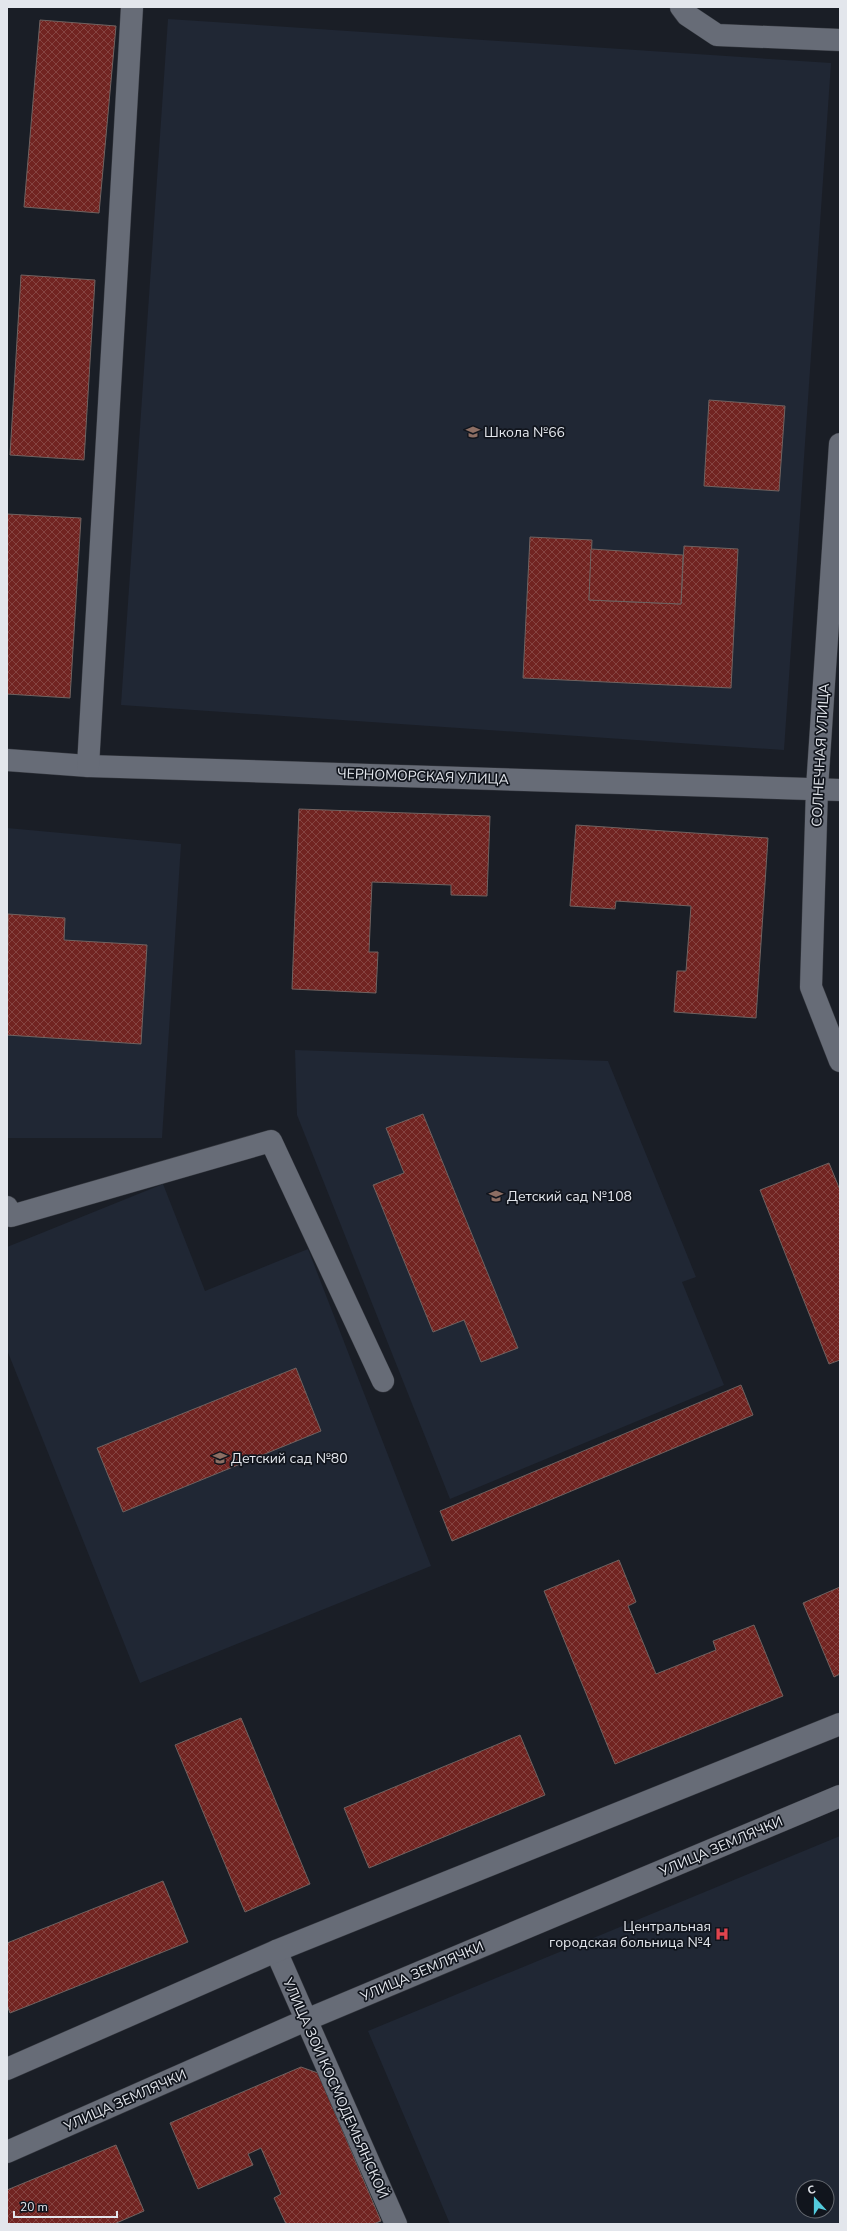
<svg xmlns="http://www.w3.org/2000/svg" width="847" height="2231" viewBox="0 0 847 2231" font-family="'Nunito Sans',sans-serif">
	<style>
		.built { fill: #202734; fill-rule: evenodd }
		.building { fill: url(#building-cross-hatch); stroke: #6f6260 }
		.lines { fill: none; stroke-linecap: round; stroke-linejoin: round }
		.minor-casing { stroke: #363940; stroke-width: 23 }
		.minor { stroke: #676c77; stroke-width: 22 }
		.labels { text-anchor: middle; stroke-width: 3.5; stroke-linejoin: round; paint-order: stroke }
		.poi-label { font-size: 14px; fill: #e3e6ec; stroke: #11151d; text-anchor: start }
		.street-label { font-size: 14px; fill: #e3e6ec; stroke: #11151d }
	</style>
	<defs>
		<pattern id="building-cross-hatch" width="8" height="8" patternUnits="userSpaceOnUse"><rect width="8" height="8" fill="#712421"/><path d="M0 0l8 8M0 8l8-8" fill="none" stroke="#854441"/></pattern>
	</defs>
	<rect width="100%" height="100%" fill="#1a1e26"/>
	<!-- built -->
	<g class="built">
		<path d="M168 19 831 63 784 750 121 705Z"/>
		<path d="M7 828 181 844 162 1138H7Z"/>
		<path d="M295 1050 608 1061 696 1277 682 1282 724 1385 450 1499 297 1115Z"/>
		<path d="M163 1184 205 1291 308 1249 431 1566 140 1683 7 1350V1247Z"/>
		<path d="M840 1836V2224H450L368 2031ZM803 2187H827V2211H803Z"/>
	</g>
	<!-- building -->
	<g class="building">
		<path d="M40 20 116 26 99 213 24 207Z"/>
		<path d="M21 275 95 280 84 460 10 455Z"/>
		<path d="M709 400 785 406 779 491 704 486Z"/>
		<path d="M7 514 81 518 70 698 7 694Z"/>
		<path d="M530 537 592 540 589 600 681 604 684 546 738 549 731 688 523 678Z"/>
		<path d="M591 549 683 555 681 604 589 600Z"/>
		<path d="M299 809 490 816 487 896 451 895V885L372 882 369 952H378L376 993 292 989Z"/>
		<path d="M576 825 768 838 756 1018 674 1012 677 971H686L691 906 616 901 615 909 570 906Z"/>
		<path d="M8 914 65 918 64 940 147 945 141 1044 7 1035Z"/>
		<path d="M423 1114 518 1348 481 1362 464 1320 433 1332 373 1185 404 1173 386 1128Z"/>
		<path d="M829 1163 840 1190V1360L829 1364 760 1190Z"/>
		<path d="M296 1368 321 1431 123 1512 97 1448Z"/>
		<path d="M741 1385 753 1415 452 1541 440 1511Z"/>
		<path d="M619 1560 636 1602 628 1606 656 1674 716 1650 713 1641 754 1625 783 1696 615 1764 544 1591Z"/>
		<path d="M840 1587V1674L834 1677 803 1603Z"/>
		<path d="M241 1718 310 1884 245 1912 175 1745Z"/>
		<path d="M520 1735 545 1795 369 1868 344 1808Z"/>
		<path d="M163 1881 188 1942 10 2013 7 2005V1943Z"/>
		<path d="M301 2067 318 2073 381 2221 373 2224H286L274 2198 281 2194 261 2148 248 2154 253 2165 198 2189 170 2123Z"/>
		<path d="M116 2145 144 2211 114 2224H7V2190Z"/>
	</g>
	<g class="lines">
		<defs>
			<g id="minor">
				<path d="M681 7 687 15 717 35 840 40"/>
				<path d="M840 444 817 788 811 987 840 1061"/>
				<path d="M7 760 88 766 840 790"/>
				<path d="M88 766 132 7"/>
				<path d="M7 1207 11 1216 271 1141 383 1381"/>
				<path d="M276 1951 396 2224"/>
				<path d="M7 2069 276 1951 840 1724"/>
				<path d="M7 2152 306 2020 840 1796"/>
			</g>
		</defs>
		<!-- minor casing -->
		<use href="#minor" class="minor-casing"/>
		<!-- minor -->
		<use href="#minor" class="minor"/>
	</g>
	<!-- icons -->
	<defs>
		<symbol id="school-bare" viewBox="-9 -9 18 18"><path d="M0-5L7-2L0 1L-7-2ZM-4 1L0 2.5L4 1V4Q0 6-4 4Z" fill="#8d6e63" stroke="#11151d" stroke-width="2.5" paint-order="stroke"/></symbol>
		<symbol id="hospital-bare" viewBox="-9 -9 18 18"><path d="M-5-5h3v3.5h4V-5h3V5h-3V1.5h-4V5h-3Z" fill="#e0444e" stroke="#11151d" stroke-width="2.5" paint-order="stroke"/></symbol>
	</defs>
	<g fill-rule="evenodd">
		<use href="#school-bare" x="463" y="422" width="20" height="20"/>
		<use href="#school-bare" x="486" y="1186" width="20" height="20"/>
		<use href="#school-bare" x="210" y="1448" width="20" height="20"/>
		<use href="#hospital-bare" x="712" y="1924" width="20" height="20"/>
	</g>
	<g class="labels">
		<!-- poi labels -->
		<g class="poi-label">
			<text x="484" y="437">Школа №66</text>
			<text x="507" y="1201">Детский сад №108</text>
			<text x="231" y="1463">Детский сад №80</text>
			<text x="711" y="1931" text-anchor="end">Центральная<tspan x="711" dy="16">городская больница №4</tspan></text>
		</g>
		<!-- street labels -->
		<g class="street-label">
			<text transform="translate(820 755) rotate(-87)" y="5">СОЛНЕЧНАЯ УЛИЦА</text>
			<text transform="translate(423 776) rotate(2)" y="5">ЧЕРНОМОРСКАЯ УЛИЦА</text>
			<text transform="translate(721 1846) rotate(-23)" y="5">УЛИЦА ЗЕМЛЯЧКИ</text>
			<text transform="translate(422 1971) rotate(-23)" y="5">УЛИЦА ЗЕМЛЯЧКИ</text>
			<text transform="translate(336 2088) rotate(66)" y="5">УЛИЦА ЗОИ КОСМОДЕМЬЯНСКОЙ</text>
			<text transform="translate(125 2100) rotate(-24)" y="5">УЛИЦА ЗЕМЛЯЧКИ</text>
		</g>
	</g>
	<!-- border -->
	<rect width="847" height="2231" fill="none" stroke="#e3e6ec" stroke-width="16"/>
	<!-- north arrow -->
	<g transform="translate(815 2199) rotate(339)"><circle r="19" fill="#11151d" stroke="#656970"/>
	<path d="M0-3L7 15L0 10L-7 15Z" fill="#53cadc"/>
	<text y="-6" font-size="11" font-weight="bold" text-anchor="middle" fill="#e3e6ec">С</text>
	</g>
	<!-- scale -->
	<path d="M14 2211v6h103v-6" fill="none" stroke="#e3e6ec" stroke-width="2"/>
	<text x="20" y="2211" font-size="12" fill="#e3e6ec" stroke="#11151d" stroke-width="3" paint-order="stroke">20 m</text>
</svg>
